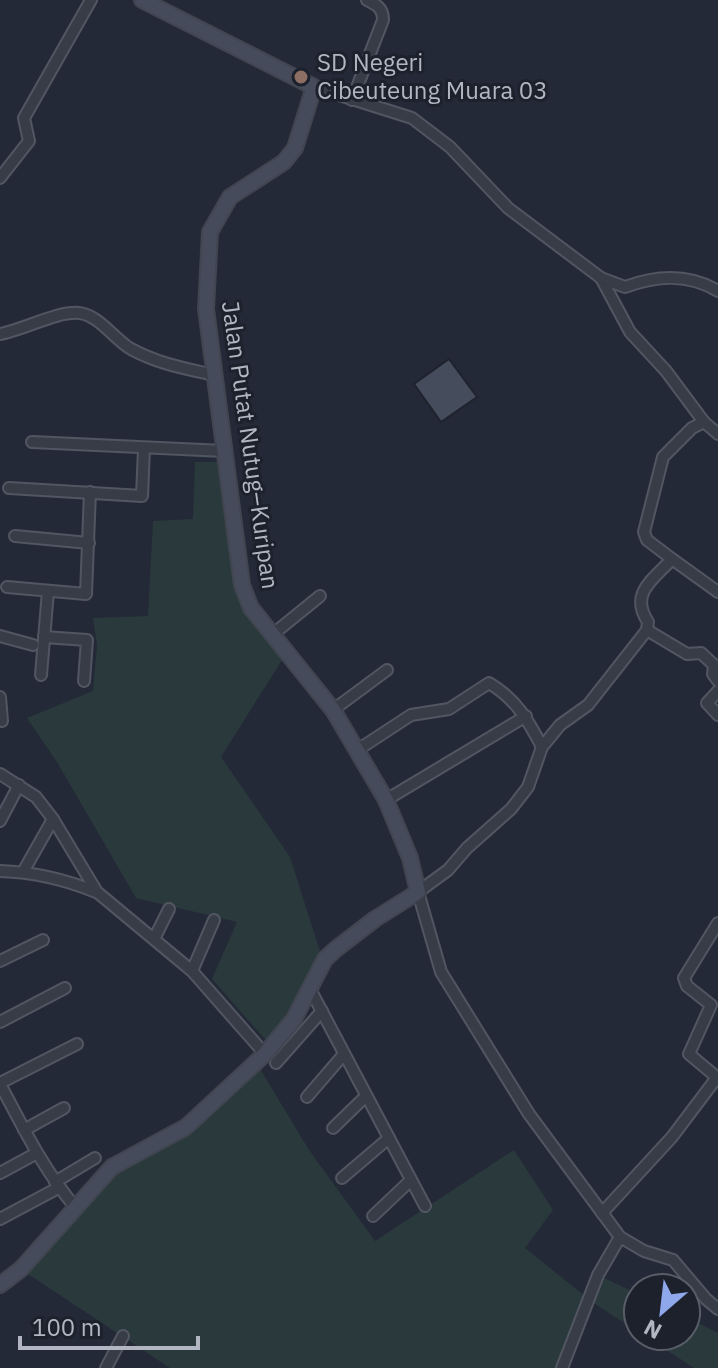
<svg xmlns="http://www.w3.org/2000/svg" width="718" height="1368" viewBox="0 0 718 1368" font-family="'IBM Plex Sans',sans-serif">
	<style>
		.green { fill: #2a393c }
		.building { fill: #454c5b; stroke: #1e232e; stroke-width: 2 }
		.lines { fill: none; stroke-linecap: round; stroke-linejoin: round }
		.street-casing { stroke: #525662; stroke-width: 14 }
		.secondary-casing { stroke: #404550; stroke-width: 18 }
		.street { stroke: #373c47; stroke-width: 10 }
		.secondary { stroke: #454b5a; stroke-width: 14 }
		.education-dot { fill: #8d6e63; stroke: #1c212c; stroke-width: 3 }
		.labels { text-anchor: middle; stroke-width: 6; stroke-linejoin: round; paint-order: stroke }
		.poi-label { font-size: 24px; fill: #b2b6c3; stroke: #1c212c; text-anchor: start }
		.street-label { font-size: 24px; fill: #b2b6c3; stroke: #1c212c }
	</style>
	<rect width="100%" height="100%" fill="#242937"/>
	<!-- green -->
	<g class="green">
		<path d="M195 462H217L239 596 282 660 221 757 290 857 325 967 271 1046 212 979 237 922 136 898 57 762 27 718 93 691 97 645 93 618 148 616 153 521 193 519Z"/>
		<path d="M256 1062 309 1150 375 1241 514 1150 553 1210 525 1248 591 1301 602 1277 638 1294V1332L592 1302 563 1368H170L25 1272 126 1162 164 1147 208 1119Z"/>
		<path d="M686 1317 718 1333V1368H694L645 1336H686Z"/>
	</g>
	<!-- building -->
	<path class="building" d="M449 359 477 397 441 422 414 384Z"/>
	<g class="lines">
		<defs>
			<g id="street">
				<path d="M314 87 412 118 450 147 508 208 601 278 630 332 666 371 704 422 718 434"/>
				<path d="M352 100 383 20C383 8 377 5 367 0"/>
				<path d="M0 178 29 141 24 118 91 0"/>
				<path d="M601 278 625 287C657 275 688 273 718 291"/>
				<path d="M0 334C23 330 57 311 79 313 99 315 114 339 131 349 159 364 183 368 214 375"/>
				<path d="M704 422 692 428 663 457 644 532 647 540 672 559C653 580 629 593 648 622L647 630 588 705 560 725 542 747 528 787 511 809 467 848 448 870 418 892 441 972 529 1114 620 1237 644 1251 673 1260 706 1299 718 1309"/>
				<path d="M32 442 224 451"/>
				<path d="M9 488 142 496 144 449"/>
				<path d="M15 536 89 543"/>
				<path d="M672 559 718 592"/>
				<path d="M7 587 86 594 90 492"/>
				<path d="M647 630 687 654 701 653 714 665 713 674 718 681"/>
				<path d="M272 635 320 596"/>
				<path d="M0 636 33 645"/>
				<path d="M44 637 87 640 84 681"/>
				<path d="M41 675 48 591"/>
				<path d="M718 691 707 703 718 715"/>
				<path d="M0 697 2 721"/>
				<path d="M333 710 387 670"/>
				<path d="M356 751 411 715 449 709 489 683C516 699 528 720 542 747"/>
				<path d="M0 774 36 797 53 819 97 892 192 971 265 1054"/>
				<path d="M386 800 526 716"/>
				<path d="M0 821 19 785"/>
				<path d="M0 871C33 872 64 879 96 892"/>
				<path d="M23 872 53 819"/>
				<path d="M154 939 169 909"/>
				<path d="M0 961 43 940"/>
				<path d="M192 971 214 920"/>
				<path d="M310 989 425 1206"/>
				<path d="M0 1022 65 988"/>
				<path d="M276 1063 322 1011"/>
				<path d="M0 1083 77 1044"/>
				<path d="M0 1084C23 1127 44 1171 76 1208"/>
				<path d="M307 1097 344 1054"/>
				<path d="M333 1128 366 1096"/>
				<path d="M24 1130 64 1108"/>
				<path d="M0 1173 37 1153"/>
				<path d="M342 1178 389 1138"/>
				<path d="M55 1182 95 1158"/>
				<path d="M602 1213 672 1137 715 1080 714 1075 689 1054 711 1005 687 986 684 978 718 923"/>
				<path d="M373 1216 411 1180"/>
				<path d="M0 1219 58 1188"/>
				<path d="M106 1368 123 1336"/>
				<path d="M562 1368 598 1275 620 1237"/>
			</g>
			<path id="secondary" d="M0 1285 21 1269 112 1167 186 1127 265 1054 294 1019 325 959 336 949 375 919 418 892 410 858 386 800 333 710 251 608 242 585 206 309 210 232 230 197 284 162 295 148 314 87 142 0"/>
		</defs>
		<!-- street casing -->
		<use href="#street" class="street-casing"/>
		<!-- secondary casing -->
		<use href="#secondary" class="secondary-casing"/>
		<!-- street -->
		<use href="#street" class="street"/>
		<!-- secondary -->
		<use href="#secondary" class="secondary"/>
	</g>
	<!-- markers -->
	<circle class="education-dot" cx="301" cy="77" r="8"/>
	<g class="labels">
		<!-- poi labels -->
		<g class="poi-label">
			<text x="317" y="71">SD Negeri<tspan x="317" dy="28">Cibeuteung Muara 03</tspan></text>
		</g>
		<!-- street labels -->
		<g class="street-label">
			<text transform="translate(250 445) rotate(82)" y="8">Jalan Putat Nutug–Kuripan</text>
		</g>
	</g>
	<!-- north arrow -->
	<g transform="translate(662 1312) rotate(208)"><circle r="38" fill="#1c212c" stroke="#585d68" stroke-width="2"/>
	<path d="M0-6L14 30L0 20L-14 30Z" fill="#8fa7eb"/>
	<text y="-12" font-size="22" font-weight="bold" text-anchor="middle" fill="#b2b6c3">N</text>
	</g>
	<!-- scale -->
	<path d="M20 1336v12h178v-12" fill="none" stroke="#b2b6c3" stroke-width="4"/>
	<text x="32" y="1336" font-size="24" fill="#b2b6c3" stroke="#1c212c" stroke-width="6" paint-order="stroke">100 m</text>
</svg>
